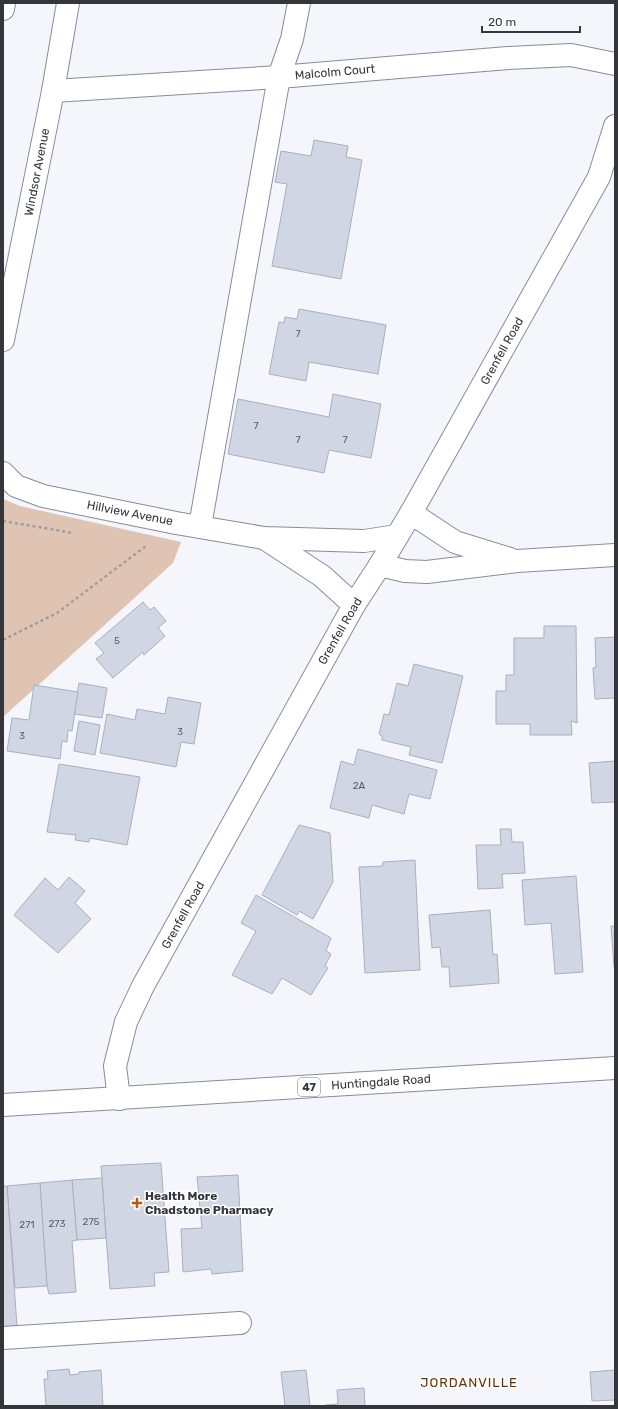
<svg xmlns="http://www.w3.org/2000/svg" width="618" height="1409" viewBox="0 0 618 1409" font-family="Rubik,sans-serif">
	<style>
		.green { fill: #dfc4b4 }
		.building { fill: #d1d6e5; stroke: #aaafbe }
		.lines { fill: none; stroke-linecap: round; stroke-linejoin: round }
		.minor-casing { stroke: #888c9a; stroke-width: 24 }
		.major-casing { stroke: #888c9a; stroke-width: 24 }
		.path { stroke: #9c9ea4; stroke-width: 2.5; stroke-dasharray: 3 3; stroke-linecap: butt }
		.minor { stroke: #fff; stroke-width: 22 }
		.major { stroke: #fff; stroke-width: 22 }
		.poi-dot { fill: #b85b0c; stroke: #fff; stroke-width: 1.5 }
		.labels { text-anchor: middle; stroke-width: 3; stroke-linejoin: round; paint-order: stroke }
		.number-label { font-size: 10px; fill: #5b5e66 }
		.shield { fill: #fff; stroke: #717276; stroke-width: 1 }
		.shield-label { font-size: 11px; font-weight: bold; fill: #34363c }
		.street-label { font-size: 12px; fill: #34363c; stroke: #fff }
		.poi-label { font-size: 12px; font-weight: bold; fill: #34363c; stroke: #fff; text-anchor: start }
		.neighbourhood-label { font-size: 13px; letter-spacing: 1px; fill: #6c3100; stroke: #fff }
	</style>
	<rect width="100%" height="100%" fill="#f4f6fc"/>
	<!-- green -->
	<path class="green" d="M3 499 20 506 181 542 173 563 3 717Z"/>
	<!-- building -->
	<g class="building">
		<path d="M314 140 348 146 346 157 362 160 341 279 272 266 287 184 275 182 281 151 311 156Z"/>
		<path d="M299 309 386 325 378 374 309 362 306 381 269 374 279 322 284 323 285 317 297 319Z"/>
		<path d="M333 394 381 404 371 458 329 450 324 473 228 454 238 399 329 417Z"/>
		<path d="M143 602 150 610 154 607 166 621 158 628 165 636 144 655 143 652 113 678 96 659 104 653 95 643Z"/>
		<path d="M544 626H576L577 723 571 721 572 735H530V724H496V691H506V675H514V638H544Z"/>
		<path d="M615 637V698L595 699 593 668 596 667 595 638Z"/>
		<path d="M414 664 463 676 442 763 409 755 411 747 382 740V736L379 734 384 714 389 715 397 683 408 686Z"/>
		<path d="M79 683 107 688 102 718 74 714Z"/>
		<path d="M34 685 78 692 72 731 68 730 67 742 62 741 60 759 7 751 12 718 29 720Z"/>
		<path d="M168 697 201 703 194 744 181 742 176 767 100 753 107 714 135 720 137 709 165 714Z"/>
		<path d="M79 721 100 725 95 755 74 751Z"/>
		<path d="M358 749 437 770 430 799 409 794 404 814 372 805 369 818 330 808 341 761 354 765Z"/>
		<path d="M615 761V802L592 803 589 763Z"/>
		<path d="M59 764 140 777 127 845 90 838 89 842 75 840 76 835 47 832Z"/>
		<path d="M299 825 330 833 333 882 313 919 299 911 297 915 262 895Z"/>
		<path d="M500 829H511L512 842H523L525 873 502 874 503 888 478 889 476 845H501Z"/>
		<path d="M415 860 420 970 365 973 359 867 383 866V862Z"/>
		<path d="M576 876 583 972 555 974 551 923 525 925 522 880Z"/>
		<path d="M69 877 85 891 75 903 91 919 58 953 14 915 45 878 58 890Z"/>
		<path d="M256 895 331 938 326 951 331 954 325 966 328 968 311 995 282 978 272 994 232 975 256 931 241 923Z"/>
		<path d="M490 910 493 955 497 954 499 983 450 987 449 967H442L440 947 432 948 429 915Z"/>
		<path d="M611 926H615V966L614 967Z"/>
		<path d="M161 1163 169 1272 154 1273 155 1286 110 1289 101 1166Z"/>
		<path d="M238 1175 243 1271 212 1274 211 1269 183 1272 181 1229 202 1228 197 1177Z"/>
		<path d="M102 1178 106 1238 77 1240 72 1180Z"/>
		<path d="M72 1180 77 1240 72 1241 76 1292 49 1294 47 1286 40 1183Z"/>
		<path d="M40 1183 47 1286 15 1288 7 1186Z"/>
		<path d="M3 1186H7L17 1326 3 1327Z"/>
		<path d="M69 1369 70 1375 79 1374V1372L101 1370 103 1406H46L44 1379H48L47 1371Z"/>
		<path d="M306 1370 310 1406H285L281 1372Z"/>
		<path d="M615 1370V1400L592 1401 590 1372Z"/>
		<path d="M364 1388 365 1406H326L325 1405 338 1404 337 1390Z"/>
	</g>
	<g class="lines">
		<defs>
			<g id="minor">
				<path d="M3 9 4 3"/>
				<path d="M53 91 279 77 508 58 571 55 615 64"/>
				<path d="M3 340 53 91 68 3"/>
				<path d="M3 473 16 486 43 496 176 523 264 538 364 541 397 536"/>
				<path d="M411 513 455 542 510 559"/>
				<path d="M200 526 279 77 292 39 299 3"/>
				<path d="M264 538 322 576 354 605"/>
				<path d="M380 565 405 571 427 572 517 561 615 555"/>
				<path d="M119 1099 115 1066 126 1022 143 986 354 605 380 565 411 513 599 177 615 126"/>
				<path d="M3 1338 240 1323"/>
			</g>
			<path id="major" d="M3 1105 615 1068"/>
		</defs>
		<!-- minor casing -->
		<use href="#minor" class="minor-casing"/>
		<!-- major casing -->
		<use href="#major" class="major-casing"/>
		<!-- path -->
		<g class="path">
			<path d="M3 521 73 533"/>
			<path d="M3 640 57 613 146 546"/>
		</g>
		<!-- minor -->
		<use href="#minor" class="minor"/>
		<!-- major -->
		<use href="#major" class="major"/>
	</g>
	<!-- markers -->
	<path class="poi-dot" d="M135 1197h4v4h4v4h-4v4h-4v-4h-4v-4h4z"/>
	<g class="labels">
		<!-- number labels -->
		<g class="number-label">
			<text x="298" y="337">7</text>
			<text x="256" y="429">7</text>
			<text x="298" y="443">7</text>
			<text x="345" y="443">7</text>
			<text x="117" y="644">5</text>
			<text x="180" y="735">3</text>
			<text x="22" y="739">3</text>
			<text x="359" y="789">2A</text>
			<text x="91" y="1225">275</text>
			<text x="57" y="1227">273</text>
			<text x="27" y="1228">271</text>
		</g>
		<!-- shield labels -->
		<rect class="shield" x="298" y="1078" width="22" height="18" rx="3"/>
		<g class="shield-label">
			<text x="309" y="1091">47</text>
		</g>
		<!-- street labels -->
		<g class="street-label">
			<text transform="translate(335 72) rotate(-5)" y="4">Malcolm Court</text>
			<text transform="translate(37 172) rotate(-79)" y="4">Windsor Avenue</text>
			<text transform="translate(502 351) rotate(-61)" y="4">Grenfell Road</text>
			<text transform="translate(130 513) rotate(11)" y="4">Hillview Avenue</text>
			<text transform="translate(340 631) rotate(-60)" y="4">Grenfell Road</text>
			<text transform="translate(183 915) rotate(-61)" y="4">Grenfell Road</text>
			<text transform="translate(381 1082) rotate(-4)" y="4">Huntingdale Road</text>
		</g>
		<!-- poi labels -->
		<g class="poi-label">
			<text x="145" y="1200">Health More<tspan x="145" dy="14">Chadstone Pharmacy</tspan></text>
		</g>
		<!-- neighbourhood labels -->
		<g class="neighbourhood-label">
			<text x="469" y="1387">JORDANVILLE</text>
		</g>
	</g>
	<!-- border -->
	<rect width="618" height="1409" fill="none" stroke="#34363c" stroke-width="8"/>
	<!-- scale -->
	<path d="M482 26v6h98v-6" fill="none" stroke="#34363c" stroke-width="2"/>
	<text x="488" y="26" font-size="12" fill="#34363c" stroke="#ffffff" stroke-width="3" paint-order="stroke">20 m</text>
</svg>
